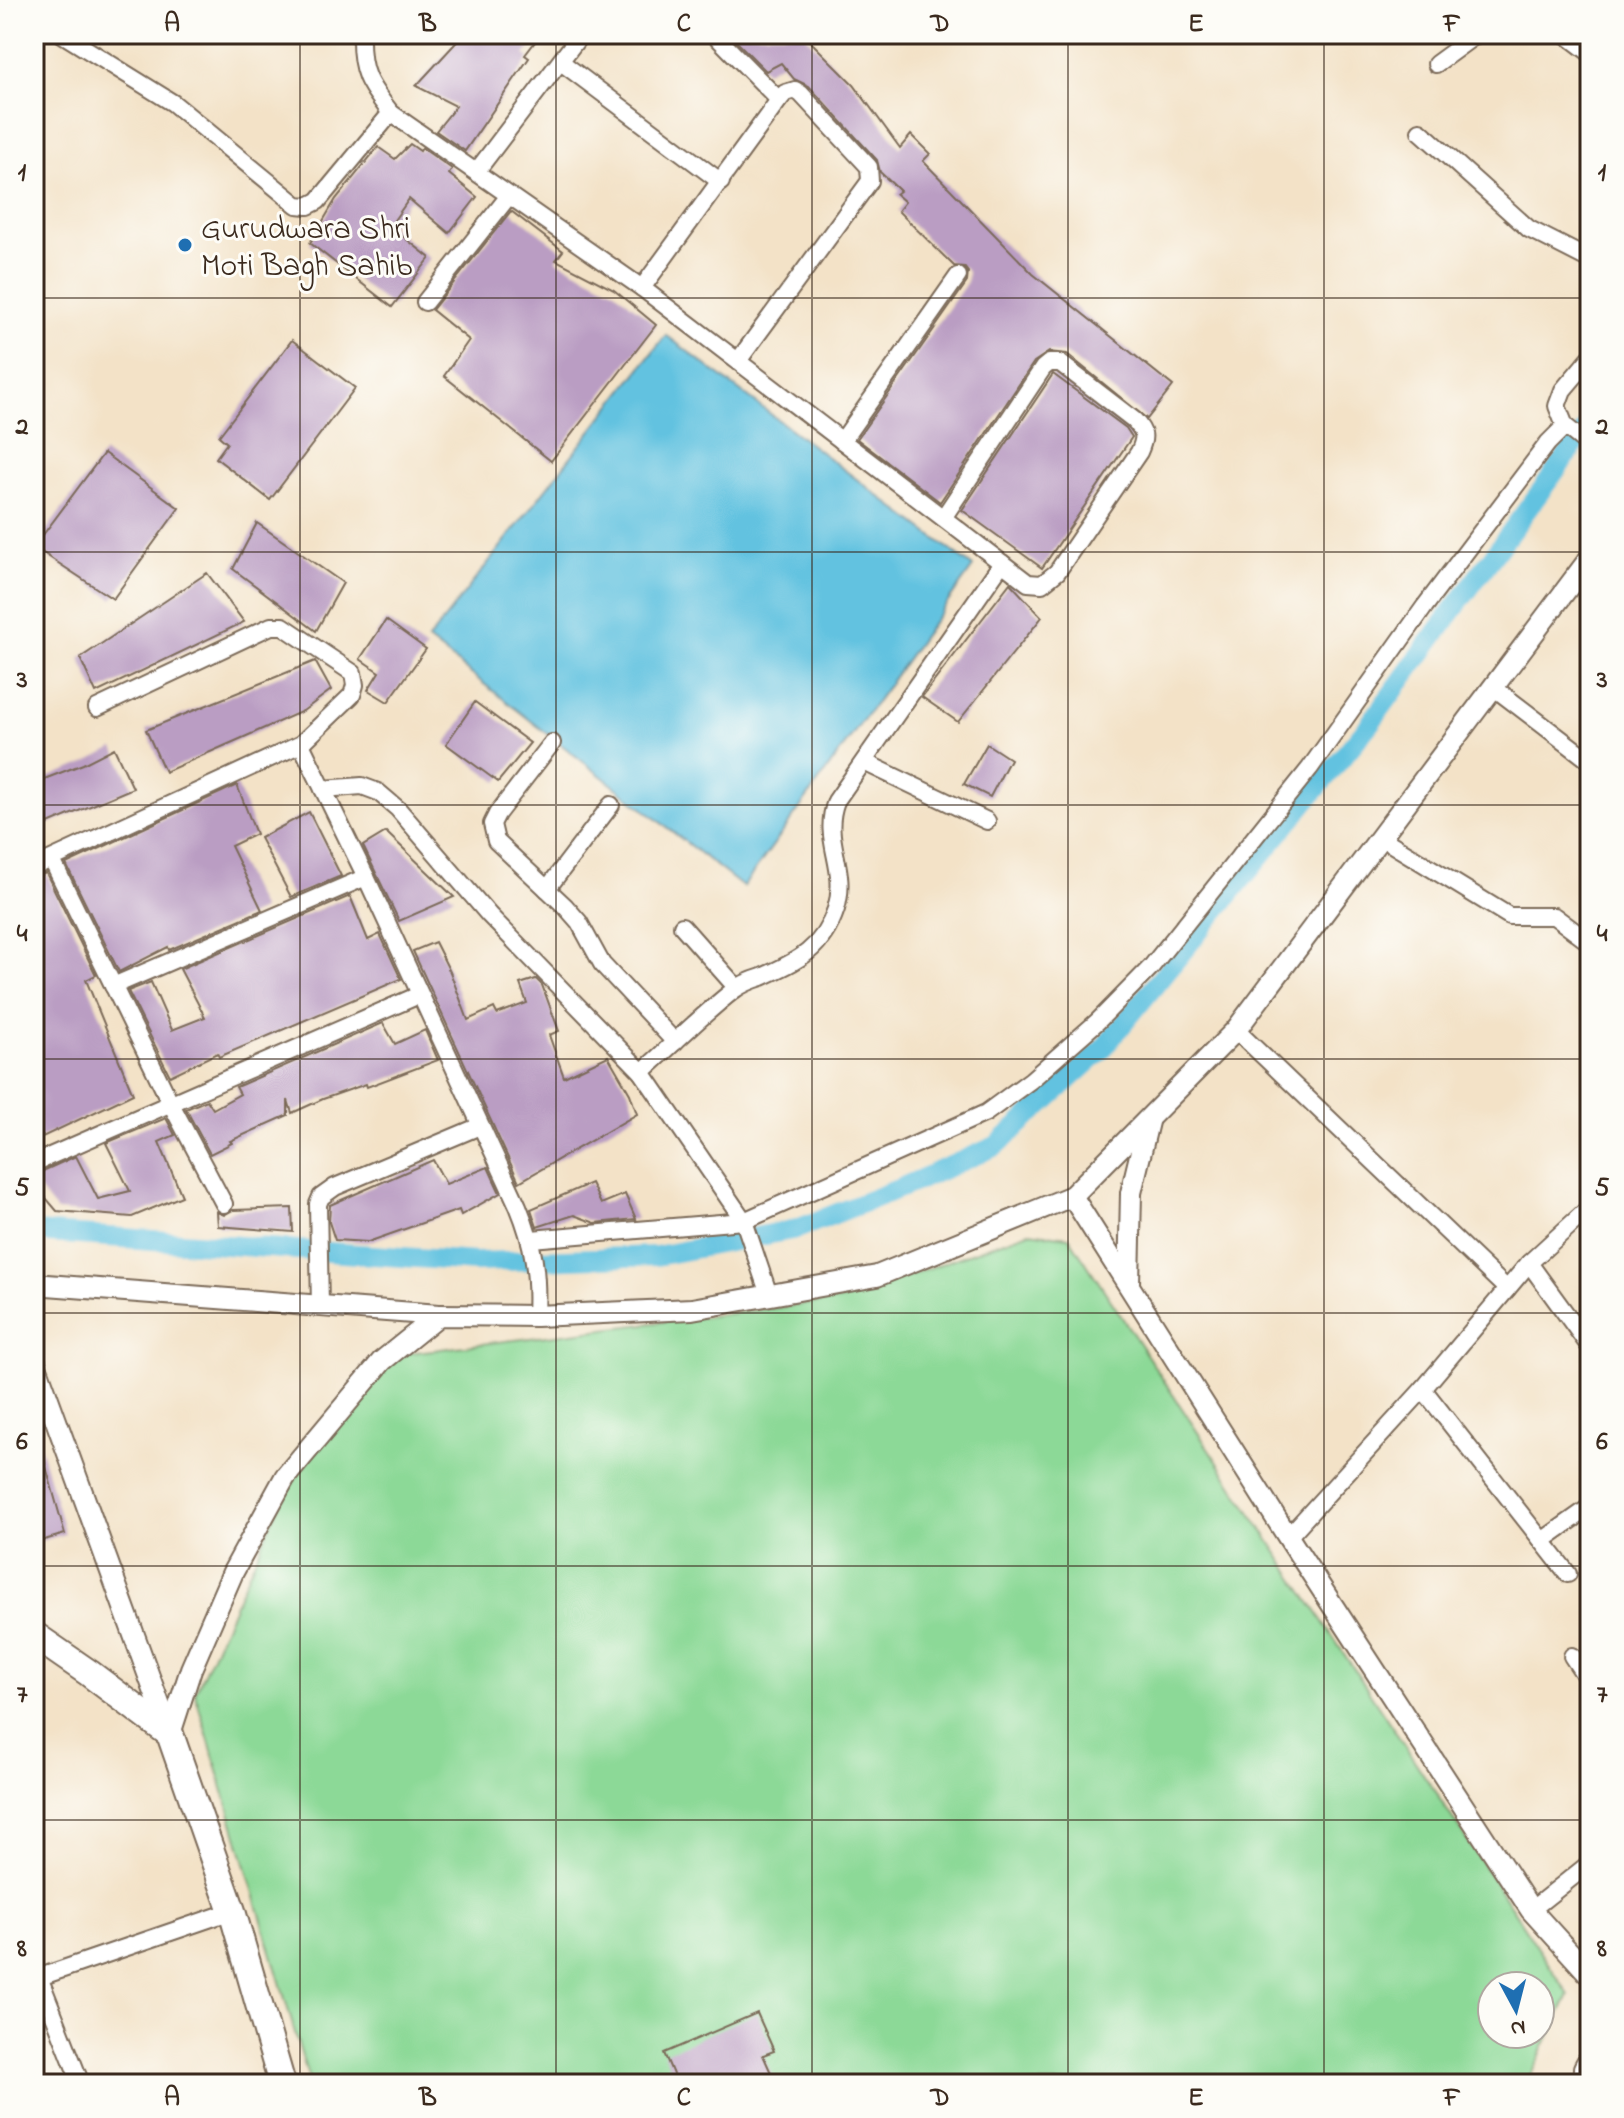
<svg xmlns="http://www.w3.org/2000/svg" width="1624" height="2118" viewBox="0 0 1624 2118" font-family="'Indie Flower',sans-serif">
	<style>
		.green { fill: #8cd997; stroke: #64825a; stroke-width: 2; fill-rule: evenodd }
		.water { fill: #62c2e0; stroke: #4e767f; stroke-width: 2 }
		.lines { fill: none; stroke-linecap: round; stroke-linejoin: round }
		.canal { stroke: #62c2e0; stroke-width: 20 }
		.building { fill: #ba9dc3 }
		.minor-casing { stroke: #7b6a59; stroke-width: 20 }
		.tertiary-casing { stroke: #7b6a59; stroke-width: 24 }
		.primary-casing { stroke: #7b6a59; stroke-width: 30 }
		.minor { stroke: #fff; stroke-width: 16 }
		.tertiary { stroke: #fff; stroke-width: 20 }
		.primary { stroke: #fff; stroke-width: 26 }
		.grid { fill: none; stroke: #3b2a1e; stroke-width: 2; stroke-opacity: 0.55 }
		.poi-dot { fill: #1f6fb2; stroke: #fdfcf7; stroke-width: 3 }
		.labels { text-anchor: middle; stroke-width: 6; stroke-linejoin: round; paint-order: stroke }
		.poi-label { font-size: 32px; fill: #3b2a1e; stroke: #fdfcf7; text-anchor: start }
		.neatline { fill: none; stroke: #3b2a1e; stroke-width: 3 }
		.grid-label { font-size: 26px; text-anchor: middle; font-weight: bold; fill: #3b2a1e }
	</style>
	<rect width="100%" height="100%" fill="#fdfcf7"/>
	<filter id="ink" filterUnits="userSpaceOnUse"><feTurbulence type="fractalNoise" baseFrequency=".0125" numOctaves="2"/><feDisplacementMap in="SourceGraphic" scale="16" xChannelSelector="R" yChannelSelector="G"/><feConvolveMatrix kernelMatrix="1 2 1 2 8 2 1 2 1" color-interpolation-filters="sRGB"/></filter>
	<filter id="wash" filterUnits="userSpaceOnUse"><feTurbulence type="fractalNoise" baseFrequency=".006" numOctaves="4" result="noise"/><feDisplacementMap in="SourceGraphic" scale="32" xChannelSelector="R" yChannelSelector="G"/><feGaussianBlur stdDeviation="1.8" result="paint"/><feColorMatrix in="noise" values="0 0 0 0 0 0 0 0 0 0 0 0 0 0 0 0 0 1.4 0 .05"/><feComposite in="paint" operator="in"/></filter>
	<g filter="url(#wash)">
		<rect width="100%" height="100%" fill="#f3e2c7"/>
		<!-- green -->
		<path class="green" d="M1029 1232 1069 1237 1569 1995 1526 2084H310L195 1693 287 1488 392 1355 841 1300ZM1492 1986H1540V2034H1492Z"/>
		<!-- water -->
		<path class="water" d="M666 335 973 567 743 887 428 640Z"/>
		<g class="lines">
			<!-- canal -->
			<path class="canal" d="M34 1232 476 1262 656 1256 797 1229 903 1187 996 1146 1101 1051 1368 726 1590 424"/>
		</g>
		<g id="blocks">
			<!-- building -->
			<g class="building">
				<path d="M464 34H541L525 55 529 58 465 151 436 131 456 106 416 86Z"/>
				<path d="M729 34H803L854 85 900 148 911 135 930 154 923 161 1033 274 1173 386 1147 419 1067 354 1049 352 1034 362 940 502 857 439 967 282 968 272 964 267 954 266 898 211 905 202 896 194 900 191 880 172 877 160 809 86 794 79 781 63 766 71Z"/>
				<path d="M410 144 420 151 422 148 452 169 449 174 477 197 449 233 409 199 390 226 430 258 392 307 310 243 336 199 378 147 395 159Z"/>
				<path d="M511 211 563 251 556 260 614 290 656 325 551 461 444 376 469 340 432 310Z"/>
				<path d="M292 340 355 388 270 500 216 458 227 443 219 436Z"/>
				<path d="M1053 374 1126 428 1132 437 1042 568 962 510Z"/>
				<path d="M104 453 179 508 113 599 34 547Z"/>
				<path d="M257 523 343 583 316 631 233 569Z"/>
				<path d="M207 573 244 622 96 693 80 658Z"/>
				<path d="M1010 583 1042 617 958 722 922 697Z"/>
				<path d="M386 620 426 649 388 702 368 690 379 672 360 659Z"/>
				<path d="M315 661 331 690 303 711 165 772 146 730Z"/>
				<path d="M475 702 530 743 498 782 446 744Z"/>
				<path d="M987 744 1010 759 990 797 964 784Z"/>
				<path d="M114 748 133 788 34 830V783L83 764Z"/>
				<path d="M237 785 256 834 231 846 262 910 169 950 168 947 119 972 66 864Z"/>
				<path d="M309 812 341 876 291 897 260 838Z"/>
				<path d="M386 832 430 874 454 897 399 921 363 846Z"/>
				<path d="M46 873 96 975 86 980 133 1094 34 1141V878Z"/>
				<path d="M350 896 368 940 380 934 401 979 219 1057 217 1053 170 1076 128 991 151 982 172 1030 205 1017 180 969Z"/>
				<path d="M435 942 450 972 468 1020 494 1008 497 1014 527 1003 520 984 536 979 542 985 559 1031 549 1035 564 1077 608 1056 630 1094 637 1114 519 1182 413 951Z"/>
				<path d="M383 1023 395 1044 425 1030 438 1060 367 1087 366 1084 323 1099 292 1113 288 1100V1115L230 1141 232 1143 210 1154 186 1109 207 1100 213 1109 240 1094 236 1087Z"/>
				<path d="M166 1118 175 1135 159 1142 182 1196 132 1217 57 1211 34 1184V1175L76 1156 98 1199 130 1191 106 1143Z"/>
				<path d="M433 1160 446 1184 488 1167 500 1193 461 1215 459 1210 368 1242 335 1240 329 1222 330 1205Z"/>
				<path d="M591 1183 601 1204 625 1194 636 1219 595 1223 574 1215 537 1227 531 1209Z"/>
				<path d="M292 1208 293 1232 218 1226 217 1212 224 1215 233 1210Z"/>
				<path d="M39 1442 65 1534 34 1543V1443Z"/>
				<path d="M757 2013 774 2051 763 2055 776 2084H677L664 2053Z"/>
			</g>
		</g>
	</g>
	<g filter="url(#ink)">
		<use href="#blocks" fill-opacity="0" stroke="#7b6a59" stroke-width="2"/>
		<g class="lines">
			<defs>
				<g id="minor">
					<path d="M62 34 173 103 297 205 308 206 318 201 391 113"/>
					<path d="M361 34C360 72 368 84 391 113L642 288 1002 563 1028 583 1042 584 1057 572 1139 452C1146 437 1145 432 1134 420L1060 363H1049L1043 368 943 518"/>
					<path d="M714 34 779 100"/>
					<path d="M1565 34 1590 53"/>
					<path d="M561 62 721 182"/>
					<path d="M1436 64 1477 34"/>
					<path d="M1420 131 1529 229 1590 260"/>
					<path d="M476 172 581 34"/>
					<path d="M642 288 779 100 785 93 795 90 801 94 869 167 870 181 738 361"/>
					<path d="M425 302 508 197"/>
					<path d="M1565 426 1557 406 1563 390 1590 358"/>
					<path d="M842 441 958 276"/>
					<path d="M1493 687 1590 761"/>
					<path d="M552 743 497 814 492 824 496 841 565 906 579 922 602 964 675 1042"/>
					<path d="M301 744 366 877 518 1206C534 1245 538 1274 536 1316"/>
					<path d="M864 762 987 821"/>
					<path d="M323 789 362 786 378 792 398 809 489 915 642 1072 744 1221 769 1295"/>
					<path d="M1380 837 1509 916H1554L1590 943"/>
					<path d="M52 860 171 1104 224 1204"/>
					<path d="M34 867 301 744 352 695 355 685 353 673 283 626H271L97 708"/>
					<path d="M547 889 611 805"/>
					<path d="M682 926 736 987"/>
					<path d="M113 986 366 877"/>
					<path d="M1236 1030 1507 1289"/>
					<path d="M642 1072C672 1045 702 1015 734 990 742 984 752 980 762 977 798 961 823 949 836 909 849 867 821 841 836 801L1002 563"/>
					<path d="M34 1163 419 995"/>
					<path d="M1590 1207 1529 1263 1590 1347"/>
					<path d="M531 1239 744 1221 986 1113 1031 1080 1098 1021 1151 967 1310 768 1425 606 1548 443 1565 426 1590 446"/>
					<path d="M320 1306 318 1204 321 1197 335 1187 480 1126"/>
					<path d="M1423 1389 1568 1574"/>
					<path d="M1288 1537 1423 1389 1529 1263"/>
					<path d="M1542 1541 1590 1507"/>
					<path d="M1572 1656 1590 1683"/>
					<path d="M1531 1910 1590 1863"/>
					<path d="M39 1977 81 2084"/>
					<path d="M34 1979 232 1911"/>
				</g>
				<g id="tertiary">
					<path d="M1590 558 1236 1030 1072 1196 1288 1537 1531 1910 1590 1975"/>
					<path d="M34 1284 439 1315"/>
					<path d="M1129 1284 1131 1193 1148 1122"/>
					<path d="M34 1360 170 1734"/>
					<path d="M170 1734 191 1669 233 1572 285 1477 382 1361 439 1315 536 1316 692 1309 877 1276 1072 1196"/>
					<path d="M1584 2084V2068L1590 2057"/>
				</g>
				<path id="primary" d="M34 1635 89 1673 170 1734 232 1911 282 2084"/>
			</defs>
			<!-- minor casing -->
			<use href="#minor" class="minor-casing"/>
			<!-- tertiary casing -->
			<use href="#tertiary" class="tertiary-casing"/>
			<!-- primary casing -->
			<use href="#primary" class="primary-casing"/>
			<!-- minor -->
			<use href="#minor" class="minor"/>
			<!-- tertiary -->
			<use href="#tertiary" class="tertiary"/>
			<!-- primary -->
			<use href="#primary" class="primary"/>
		</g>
	</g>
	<!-- grid -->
	<path class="grid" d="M300 34V2084M556 34V2084M812 34V2084M1068 34V2084M1324 34V2084M34 298H1590M34 552H1590M34 805H1590M34 1059H1590M34 1313H1590M34 1566H1590M34 1820H1590"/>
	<!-- markers -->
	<circle class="poi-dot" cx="185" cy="245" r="8"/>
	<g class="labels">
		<!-- poi labels -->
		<g class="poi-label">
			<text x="201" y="238">Gurudwara Shri<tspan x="201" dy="37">Moti Bagh Sahib</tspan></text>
		</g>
	</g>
	<!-- margin -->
	<rect width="1624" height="2118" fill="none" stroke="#fdfcf7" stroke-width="88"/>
	<!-- north arrow -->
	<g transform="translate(1516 2010) rotate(173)"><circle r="38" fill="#fdfcf7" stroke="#afa8a0" stroke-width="2"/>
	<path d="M0-6L14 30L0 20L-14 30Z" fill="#1f6fb2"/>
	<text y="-12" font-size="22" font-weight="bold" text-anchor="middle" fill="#3b2a1e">N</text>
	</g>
	<rect x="44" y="44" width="1536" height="2030" class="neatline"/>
	<g class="grid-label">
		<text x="172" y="31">A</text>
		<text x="428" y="31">B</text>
		<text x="684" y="31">C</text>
		<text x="940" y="31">D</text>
		<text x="1196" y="31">E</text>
		<text x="1452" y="31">F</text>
		<text x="22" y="180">1</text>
		<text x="1602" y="180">1</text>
		<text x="22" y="434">2</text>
		<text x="1602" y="434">2</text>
		<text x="22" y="687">3</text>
		<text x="1602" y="687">3</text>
		<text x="22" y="941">4</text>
		<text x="1602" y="941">4</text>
		<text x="22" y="1195">5</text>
		<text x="1602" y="1195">5</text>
		<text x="22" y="1449">6</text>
		<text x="1602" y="1449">6</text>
		<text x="22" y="1702">7</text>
		<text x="1602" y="1702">7</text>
		<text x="22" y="1956">8</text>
		<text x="1602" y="1956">8</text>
		<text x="172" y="2105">A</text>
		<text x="428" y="2105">B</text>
		<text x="684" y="2105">C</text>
		<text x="940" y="2105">D</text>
		<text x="1196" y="2105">E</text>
		<text x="1452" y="2105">F</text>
	</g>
</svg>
